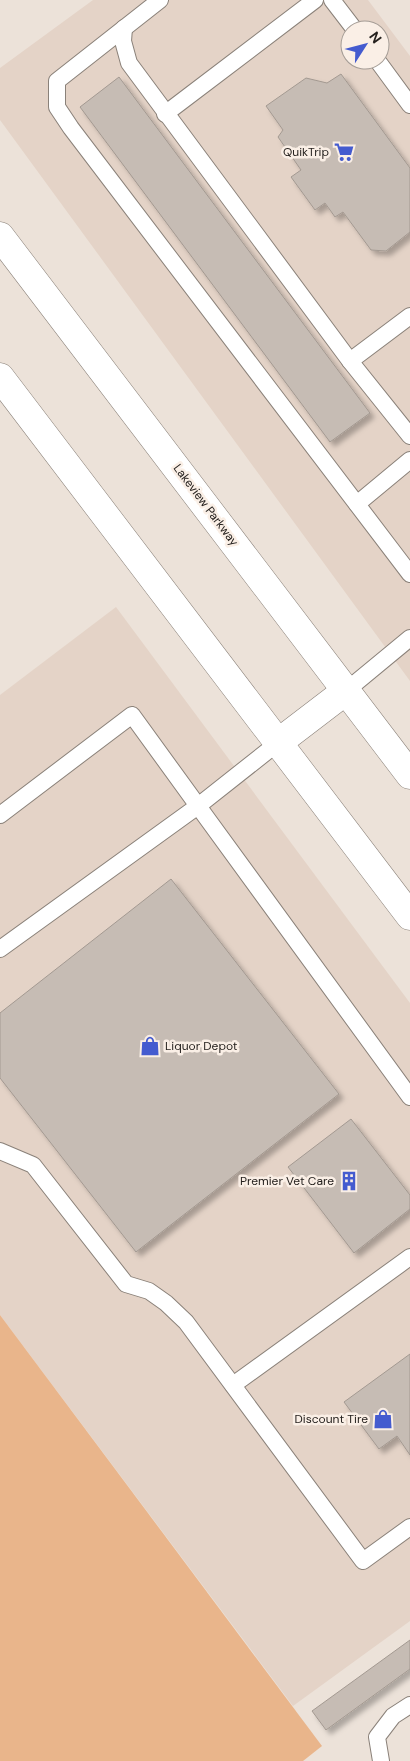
<svg xmlns="http://www.w3.org/2000/svg" width="410" height="1761" viewBox="0 0 410 1761" font-family="'DM Sans',sans-serif">
	<style>
		.built { fill: #e4d3c7; fill-rule: evenodd }
		.green { fill: #e9b58b }
		.building { fill: #c6bcb4; stroke: #a39991; filter: url(#shadow) }
		.lines { fill: none; stroke-linecap: round; stroke-linejoin: round }
		.lane-casing { stroke: #8a8179; stroke-width: 18 }
		.primary-casing { stroke: #8a8179; stroke-width: 29 }
		.lane { stroke: #fff; stroke-width: 16 }
		.primary { stroke: #fff; stroke-width: 28 }
		.labels { text-anchor: middle; stroke-width: 5; stroke-linejoin: round; paint-order: stroke }
		.poi-label { font-size: 12px; fill: #25211e; stroke: #faefe6; text-anchor: end }
		.street-label { font-size: 12px; fill: #25211e; stroke: #faefe6 }
	</style>
	<defs>
		<filter id="shadow"><feDropShadow dx="4.5" dy="4.5" stdDeviation="2.5" flood-color="#0004"/></filter>
	</defs>
	<rect width="100%" height="100%" fill="#ece2d9"/>
	<!-- built -->
	<g class="built">
		<path d="M93 0H368L410 56V681L0 120V68ZM350 30H380V60H350Z"/>
		<path d="M116 607 410 1003V1621L293 1706 0 1315V695Z"/>
	</g>
	<!-- green -->
	<path class="green" d="M0 1315 322 1746 303 1761H0Z"/>
	<!-- building -->
	<g class="building">
		<path d="M341 74 410 168V232L386 251 371 250 343 212 335 217 325 203 315 210 291 177 301 170 278 137 283 130 266 106 306 78 327 83Z"/>
		<path d="M119 77 370 413 330 442 80 107Z"/>
		<path d="M171 879 339 1094 136 1252 0 1078V1013Z"/>
		<path d="M351 1119 410 1195V1209L354 1253 288 1167Z"/>
		<path d="M410 1354V1455L397 1436 379 1449 344 1402Z"/>
		<path d="M410 1640V1669L326 1730 312 1711Z"/>
	</g>
	<g class="lines">
		<defs>
			<g id="lane">
				<path d="M160 0 57 81V107L71 128 410 574"/>
				<path d="M332 0 355 30"/>
				<path d="M124 28 123 41 129 63 350 361 410 436"/>
				<path d="M377 60 410 105"/>
				<path d="M165 114 315 0"/>
				<path d="M350 361 410 316"/>
				<path d="M357 504 410 460"/>
				<path d="M347 690 410 638"/>
				<path d="M279 742 198 806 410 1097"/>
				<path d="M0 815 132 715 198 806 0 949"/>
				<path d="M0 1151 33 1165 126 1284 149 1291 166 1303 186 1322 363 1561 410 1527"/>
				<path d="M233 1385 410 1257"/>
				<path d="M381 1761 377 1737 393 1716 410 1705"/>
			</g>
			<g id="primary">
				<path d="M0 236 410 775"/>
				<path d="M0 377 410 916"/>
				<path d="M279 742 347 690"/>
			</g>
		</defs>
		<!-- lane casing -->
		<use href="#lane" class="lane-casing"/>
		<!-- primary casing -->
		<use href="#primary" class="primary-casing"/>
		<!-- lane -->
		<use href="#lane" class="lane"/>
		<!-- primary -->
		<use href="#primary" class="primary"/>
	</g>
	<!-- icons -->
	<defs>
		<symbol id="supermarket-bare" viewBox="-9 -9 18 18"><path d="M-6-5.5h2.5l.6 2H6L4.5 2H-2.5L-4.4-4H-6ZM-1.5 3.2a1.3 1.3 0 1 0 .1 0ZM3 3.2a1.3 1.3 0 1 0 .1 0Z" fill="#445bcf" stroke="#faefe6" stroke-width="2.5" paint-order="stroke"/></symbol>
		<symbol id="shop-bare" viewBox="-9 -9 18 18"><path d="M-5-2.5h2.3a2.7 3.5 0 0 1 5.4 0H5L5.5 6h-11ZM-1.5-2.5h3a1.5 2.3 0 0 0-3 0Z" fill="#445bcf" stroke="#faefe6" stroke-width="2.5" paint-order="stroke"/></symbol>
		<symbol id="building-bare" viewBox="-9 -9 18 18"><path d="M-4-6H4V6H1V3H-1V6H-4ZM-2.5-4.3h1.7v1.8h-1.7ZM.8-4.3h1.7v1.8H.8ZM-2.5-1h1.7V.8h-1.7ZM.8-1h1.7V.8H.8Z" fill="#445bcf" stroke="#faefe6" stroke-width="2.5" paint-order="stroke"/></symbol>
	</defs>
	<g fill-rule="evenodd">
		<use href="#supermarket-bare" x="330" y="138" width="28" height="28"/>
		<use href="#shop-bare" x="136" y="1032" width="28" height="28"/>
		<use href="#building-bare" x="335" y="1167" width="28" height="28"/>
		<use href="#shop-bare" x="369" y="1405" width="28" height="28"/>
	</g>
	<g class="labels">
		<!-- poi labels -->
		<g class="poi-label">
			<text x="329" y="156">QuikTrip</text>
			<text x="165" y="1050" text-anchor="start">Liquor Depot</text>
			<text x="334" y="1185">Premier Vet Care</text>
			<text x="368" y="1423">Discount Tire</text>
		</g>
		<!-- street labels -->
		<g class="street-label">
			<text transform="translate(206 505) rotate(53)" y="4">Lakeview Parkway</text>
		</g>
	</g>
	<!-- north arrow -->
	<g transform="translate(365 45) rotate(54)"><circle r="24" fill="#faefe6" stroke="#a59d96"/>
	<path d="M0-4L9 19L0 12L-9 19Z" fill="#445bcf"/>
	<text y="-8" font-size="14" font-weight="bold" text-anchor="middle" fill="#25211e">N</text>
	</g>
</svg>
